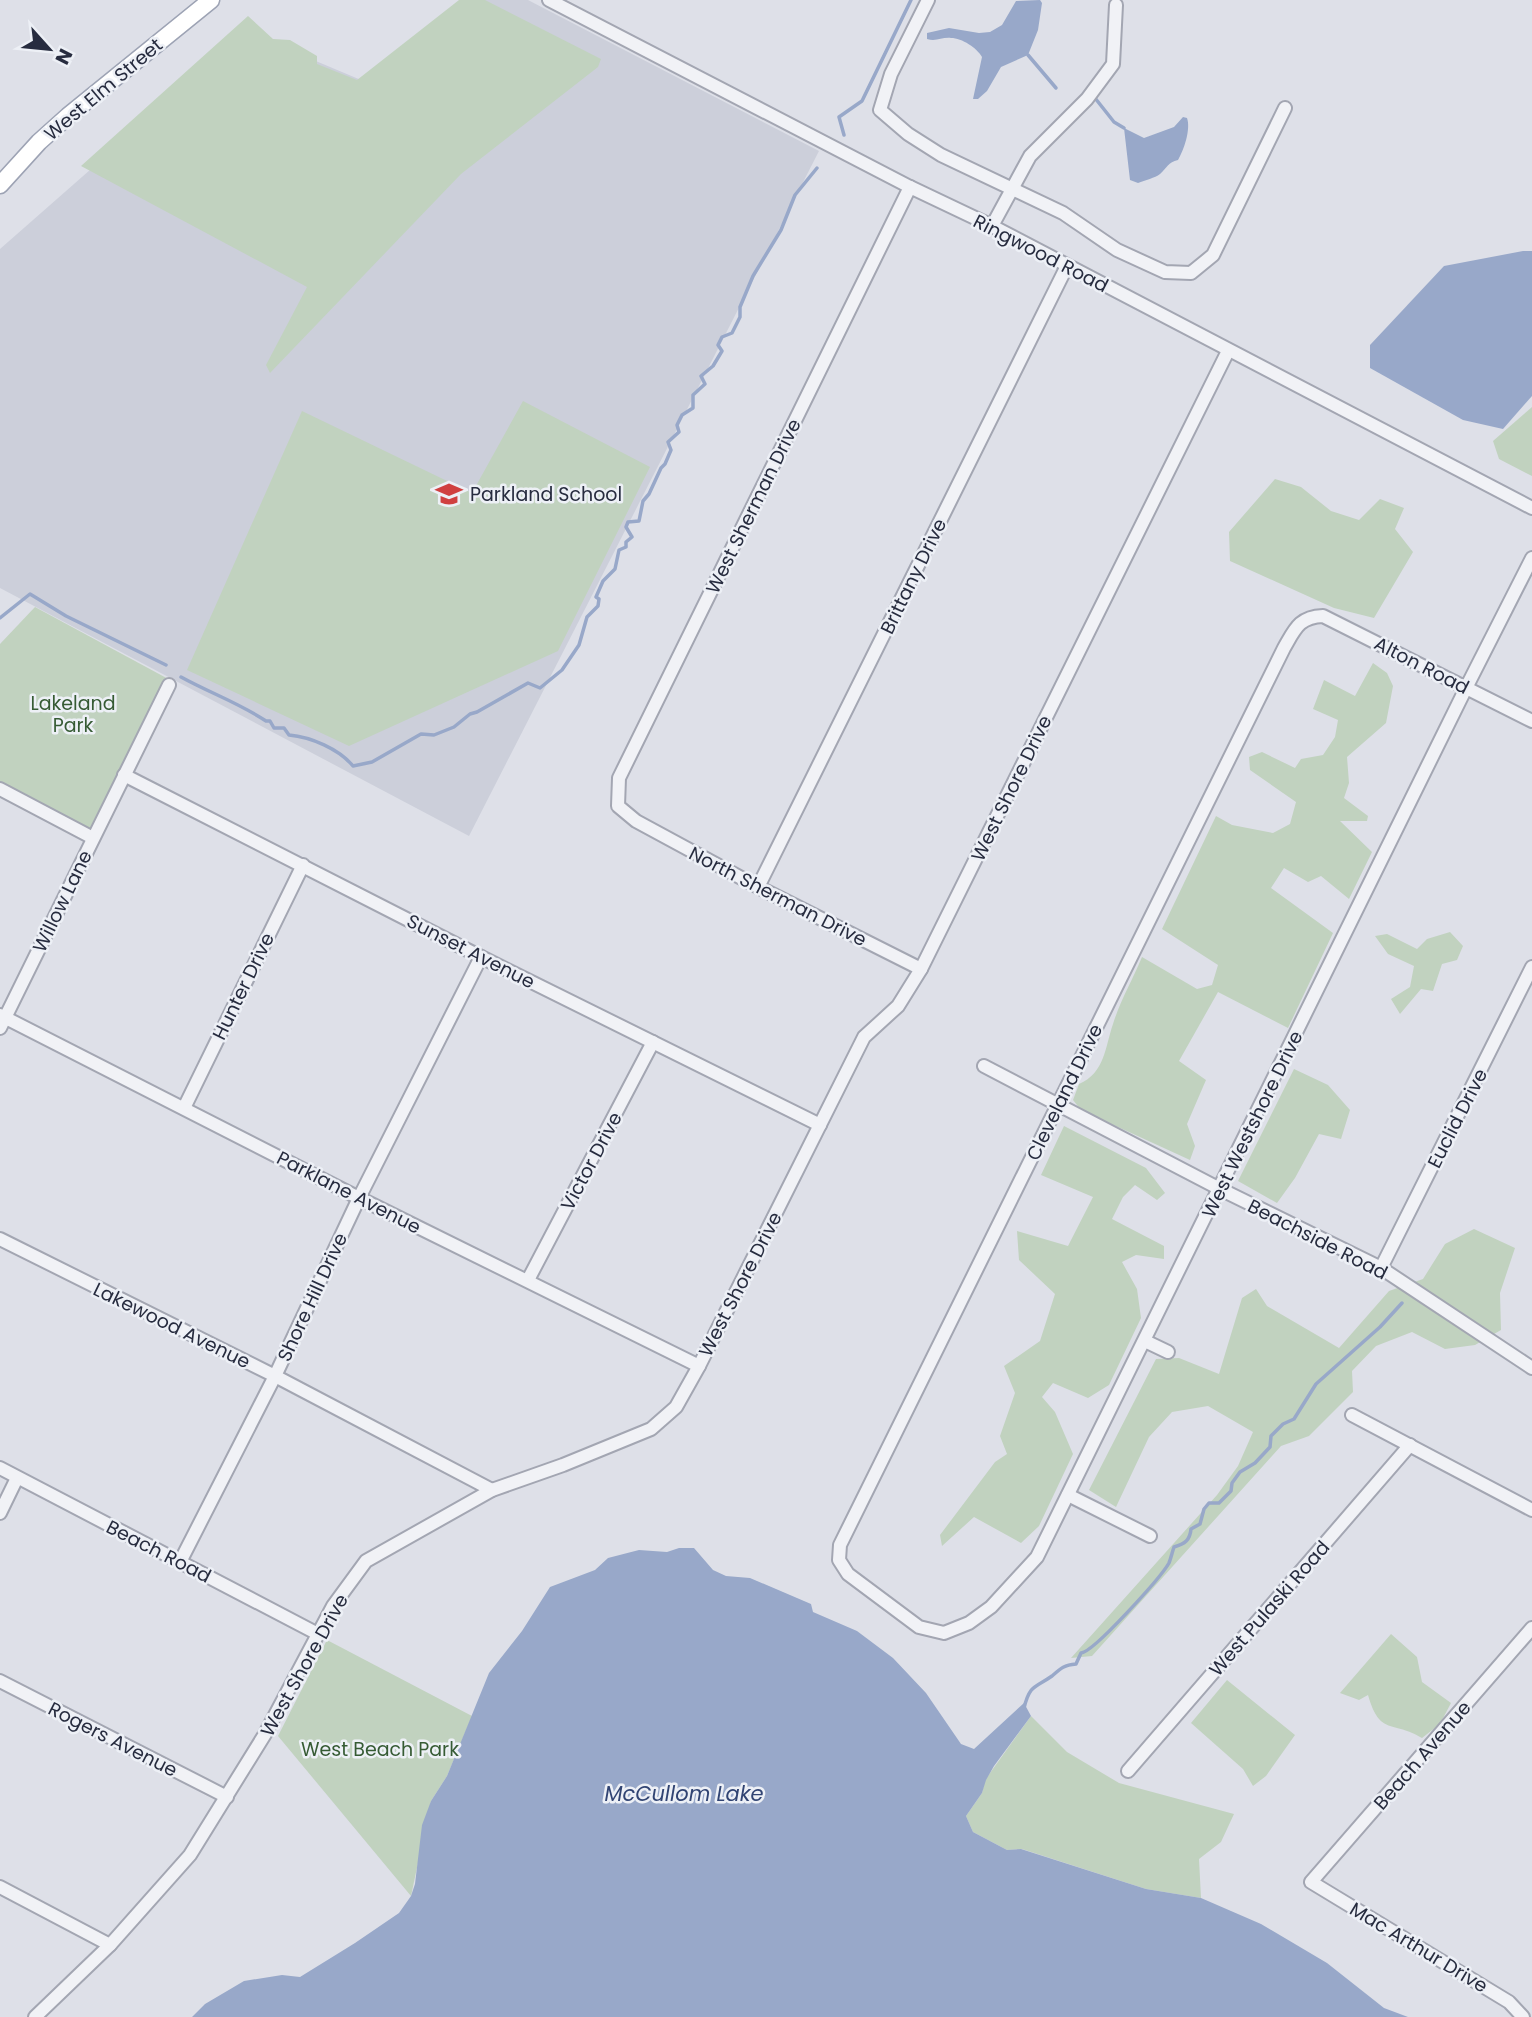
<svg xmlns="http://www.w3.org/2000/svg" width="1532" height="2017" viewBox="0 0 1532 2017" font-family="Poppins,sans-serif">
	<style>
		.built { fill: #cccfda }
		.green { fill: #c1d2bf }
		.water { fill: #98a8c9 }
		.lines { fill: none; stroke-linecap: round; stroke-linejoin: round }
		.stream { stroke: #98a8c9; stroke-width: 3.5 }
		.minor-casing { stroke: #a3a6b2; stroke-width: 16 }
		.major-casing { stroke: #9da3b4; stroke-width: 19 }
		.minor { stroke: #f1f2f6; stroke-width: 12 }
		.major { stroke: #fff; stroke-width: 16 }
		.labels { text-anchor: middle; stroke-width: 5; stroke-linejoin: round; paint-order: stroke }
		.street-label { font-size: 19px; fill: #272c3f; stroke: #edf0f6 }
		.poi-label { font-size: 19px; fill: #272c3f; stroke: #edf0f6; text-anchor: start }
		.park-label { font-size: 19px; fill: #365b34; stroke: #edf0f6 }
		.water-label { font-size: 21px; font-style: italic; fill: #314473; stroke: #edf0f6 }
	</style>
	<rect width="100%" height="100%" fill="#dee0e8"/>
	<!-- built -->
	<path class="built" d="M467 0H528L819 151 469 836 0 588V249L247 32 361 80Z"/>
	<!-- green -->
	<g class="green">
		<path d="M459 0H485L601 59 598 67 461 174 270 373 266 365 307 287 81 166 248 16 273 39 290 40 317 56V64L357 80Z"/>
		<path d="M523 401 650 467 558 651 349 746 187 670 302 411 472 493Z"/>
		<path d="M1532 407V476L1499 459 1493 441Z"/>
		<path d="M1275 479 1301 487 1331 511 1359 520 1380 499 1404 508 1395 529 1413 552 1374 618 1334 608 1230 561 1229 532Z"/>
		<path d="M35 607 172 681 93 838 0 789V644Z"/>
		<path d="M1373 663 1387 673 1393 686 1386 723 1347 757 1349 783 1344 798 1368 816 1367 821H1340L1372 852 1349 899 1321 876 1308 882 1284 868 1271 888 1333 933 1288 1028 1218 992 1179 1061 1206 1080 1187 1124 1195 1146 1190 1160 1081 1110 1073 1100 1079 1084C1105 1073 1105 1047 1113 1024 1120 1001 1133 979 1142 957L1197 989 1212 985 1218 965 1162 929 1216 816 1232 825 1273 833 1290 824 1296 802 1250 770 1249 757 1262 752 1295 768 1301 759 1323 755 1335 737 1338 720 1313 709 1324 680 1355 696Z"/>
		<path d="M1450 932 1463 946 1457 960 1442 964 1433 991 1421 989 1400 1014 1391 999 1410 987 1414 966 1388 954 1375 936 1387 934 1417 949 1427 939Z"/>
		<path d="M1294 1069 1328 1085 1350 1110 1341 1139 1319 1134 1295 1178 1277 1203 1238 1181Z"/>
		<path d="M1064 1126 1146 1168 1165 1193 1157 1200 1135 1185 1123 1197 1112 1219 1164 1246V1259L1136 1255 1122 1262 1137 1289 1141 1318 1109 1385 1088 1398 1053 1383 1042 1397 1055 1412 1073 1454 1039 1526 1021 1543 974 1517 942 1546 940 1535 995 1462 1007 1454 1000 1436 1015 1393 1004 1366 1040 1341 1055 1294 1019 1260 1017 1231 1068 1246 1093 1197 1041 1175Z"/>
		<path d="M1474 1229 1515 1248 1500 1293 1501 1330 1475 1345 1445 1349 1412 1332 1376 1346 1352 1371 1353 1392 1309 1436 1281 1446 1092 1656 1071 1658 1217 1495 1238 1466 1253 1432 1208 1406 1172 1412 1149 1437 1116 1507 1089 1490 1156 1359 1179 1358 1219 1374 1242 1298 1256 1289 1267 1306 1339 1348 1389 1291 1423 1279 1445 1244Z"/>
		<path d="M1391 1634 1417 1657 1422 1682 1451 1703 1440 1724 1422 1738C1393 1720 1380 1737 1368 1695L1359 1700 1340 1693Z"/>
		<path d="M327 1640 472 1716 447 1776 431 1801 411 1896 278 1736Z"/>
		<path d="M1227 1680 1295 1735 1266 1776 1253 1786 1243 1769 1191 1723Z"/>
		<path d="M1031 1716 1067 1752 1119 1783 1234 1814 1221 1842 1199 1859 1201 1898 1146 1889 1022 1849 1007 1850 973 1832 966 1816 982 1793 985 1780Z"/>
	</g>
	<!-- water -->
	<g class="water">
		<path d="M1040 0 1042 3 1038 30 1028 55 1001 67 987 91 978 99H973L982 57C977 48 962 38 951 38 942 37 936 42 927 39V33L949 28 979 33 990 32 1002 25 1016 1Z"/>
		<path d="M1183 117 1187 118C1191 129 1184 150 1178 160 1168 162 1167 168 1160 174 1155 178 1145 180 1138 183L1130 180 1124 128 1144 138 1174 127Z"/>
		<path d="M1523 251H1532V396L1503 429 1463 420 1370 368V345L1444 266Z"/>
		<path d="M679 1548H694L713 1570 726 1576 750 1578 811 1604 813 1612 857 1631 893 1658 926 1693 961 1744 974 1749 1024 1703 1031 1716 994 1766 986 1780 982 1793 966 1816 973 1832 1007 1850 1021 1849 1146 1889 1201 1898 1261 1924 1327 1963 1384 2008 1408 2017H192L205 2004 244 1981 282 1975 300 1977 355 1943 399 1913 411 1896 415 1884 422 1825 431 1801 447 1776 489 1673 522 1631 550 1587 595 1570 608 1558 639 1550 667 1552Z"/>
	</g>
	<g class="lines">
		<!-- stream -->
		<g class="stream">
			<path d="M1028 55 1056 88"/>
			<path d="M1095 98 1114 122 1124 128"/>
			<path d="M844 135 839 117 862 101 911 0"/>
			<path d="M0 618 30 594 66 616 166 665"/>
			<path d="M181 677C210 693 239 703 266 721H270L274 728H284L289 735C311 737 339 749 353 766L372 762 421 734 434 735 454 727 470 714 477 712 528 683 540 688 562 670 579 645 587 617 598 606 599 599 596 597 603 581 615 569 619 550 626 547V542L632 537 626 527 628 522 639 521 643 501 649 494 661 468 665 464 671 450 668 442 679 432 677 425 682 415 693 408V395L705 384 701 376 713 366 722 351 718 345 722 337 732 333 740 317V307L753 276 781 230 795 195 817 168"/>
			<path d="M1024 1708C1030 1684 1035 1688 1052 1676 1061 1668 1064 1665 1076 1664L1081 1653C1094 1652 1161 1577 1169 1563 1171 1558 1172 1553 1174 1547 1185 1544 1190 1540 1191 1529L1200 1524 1204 1509 1209 1503H1219L1231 1491 1232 1483 1240 1472 1255 1463 1270 1447 1271 1436 1283 1424 1294 1419 1316 1384 1380 1327 1402 1303"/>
		</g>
		<defs>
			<g id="minor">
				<path d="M549 0 910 187 992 226 1532 508"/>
				<path d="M928 0 891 74 880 110 908 134 941 155 1063 213 1117 250 1165 272 1191 273 1213 255 1285 108"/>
				<path d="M910 187 619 778 618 806 636 821 758 887 921 969"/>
				<path d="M992 226 1030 156 1087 99 1113 64 1116 5"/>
				<path d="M1532 558 1466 688 1037 1557 991 1607 969 1623 944 1633 919 1627 848 1574 839 1560 840 1545 1284 648C1295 629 1299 617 1323 616L1532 721"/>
				<path d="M124 775 481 957 820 1125"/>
				<path d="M0 789 93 838"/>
				<path d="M758 887 1067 266"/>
				<path d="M0 1015 359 1198 699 1366"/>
				<path d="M0 1028 169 685"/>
				<path d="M984 1066 1220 1189 1381 1268 1532 1368"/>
				<path d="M184 1108 303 865"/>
				<path d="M0 1239 275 1376 492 1490"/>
				<path d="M1381 1268 1532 967"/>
				<path d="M528 1280 653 1042"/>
				<path d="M1145 1341 1168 1352"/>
				<path d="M1352 1415 1532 1510"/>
				<path d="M0 1468 318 1634"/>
				<path d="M1068 1495 1150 1536"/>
				<path d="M0 1513 17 1478"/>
				<path d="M180 1562 275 1376 359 1198 481 957"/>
				<path d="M0 1681 227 1797"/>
				<path d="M1128 1771 1410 1445"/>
				<path d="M0 1887 110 1945"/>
				<path d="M35 2017 110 1945 190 1855 265 1734 333 1606 366 1561 492 1490 563 1465 651 1429 676 1407 699 1366 864 1037 898 1006 921 969 1228 351"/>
				<path d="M1523 2017 1509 2002 1311 1882 1532 1628"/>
			</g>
			<path id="major" d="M0 185 39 142 68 116 211 0"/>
		</defs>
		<!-- minor casing -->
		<use href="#minor" class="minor-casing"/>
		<!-- major casing -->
		<use href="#major" class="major-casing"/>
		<!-- minor -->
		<use href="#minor" class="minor"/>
		<!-- major -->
		<use href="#major" class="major"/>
	</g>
	<!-- icons -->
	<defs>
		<symbol id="school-bare" viewBox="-9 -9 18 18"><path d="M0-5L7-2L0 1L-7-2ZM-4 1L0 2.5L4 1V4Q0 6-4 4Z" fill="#d04040" stroke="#edf0f6" stroke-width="2.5" paint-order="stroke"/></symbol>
	</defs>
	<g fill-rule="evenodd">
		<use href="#school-bare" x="430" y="475" width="38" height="38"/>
	</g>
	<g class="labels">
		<!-- street labels -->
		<g class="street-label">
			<text transform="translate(103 89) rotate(-40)" y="7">West Elm Street</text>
			<text transform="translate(1041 253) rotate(27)" y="7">Ringwood Road</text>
			<text transform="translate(753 506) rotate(-64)" y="7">West Sherman Drive</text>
			<text transform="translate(913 576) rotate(-64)" y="7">Brittany Drive</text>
			<text transform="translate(1422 665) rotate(27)" y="7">Alton Road</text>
			<text transform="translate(1011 788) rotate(-64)" y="7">West Shore Drive</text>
			<text transform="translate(778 896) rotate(27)" y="7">North Sherman Drive</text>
			<text transform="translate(62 901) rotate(-64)" y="7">Willow Lane</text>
			<text transform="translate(471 951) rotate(27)" y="7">Sunset Avenue</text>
			<text transform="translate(243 986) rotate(-64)" y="7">Hunter Drive</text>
			<text transform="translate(1064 1092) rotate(-64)" y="7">Cleveland Drive</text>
			<text transform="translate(1457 1118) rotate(-63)" y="7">Euclid Drive</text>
			<text transform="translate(1252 1124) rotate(-64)" y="7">West Westshore Drive</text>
			<text transform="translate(591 1161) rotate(-62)" y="7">Victor Drive</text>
			<text transform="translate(349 1192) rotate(27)" y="7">Parklane Avenue</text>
			<text transform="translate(1318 1239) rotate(27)" y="7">Beachside Road</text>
			<text transform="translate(740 1284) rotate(-63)" y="7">West Shore Drive</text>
			<text transform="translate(312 1297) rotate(-65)" y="7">Shore Hill Drive</text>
			<text transform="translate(172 1325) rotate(26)" y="7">Lakewood Avenue</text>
			<text transform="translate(159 1551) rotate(27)" y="7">Beach Road</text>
			<text transform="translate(1269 1608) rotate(-49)" y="7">West Pulaski Road</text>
			<text transform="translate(304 1665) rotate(-61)" y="7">West Shore Drive</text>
			<text transform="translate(113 1739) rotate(27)" y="7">Rogers Avenue</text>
			<text transform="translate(1422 1755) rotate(-49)" y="7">Beach Avenue</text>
			<text transform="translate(1419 1947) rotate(31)" y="7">Mac Arthur Drive</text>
		</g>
		<!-- poi labels -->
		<g class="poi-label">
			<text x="470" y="501">Parkland School</text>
		</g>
		<!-- park labels -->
		<g class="park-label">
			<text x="73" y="710">Lakeland<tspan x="73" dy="22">Park</tspan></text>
			<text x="380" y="1756">West Beach Park</text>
		</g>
		<!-- water labels -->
		<g class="water-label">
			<text x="684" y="1801">McCullom Lake</text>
		</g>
	</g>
	<!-- north arrow -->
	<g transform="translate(49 49) rotate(117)" stroke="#edf0f6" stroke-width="5" paint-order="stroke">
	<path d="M0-5L12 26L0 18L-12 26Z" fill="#272c3f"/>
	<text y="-10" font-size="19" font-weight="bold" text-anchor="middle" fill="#272c3f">N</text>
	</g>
</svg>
